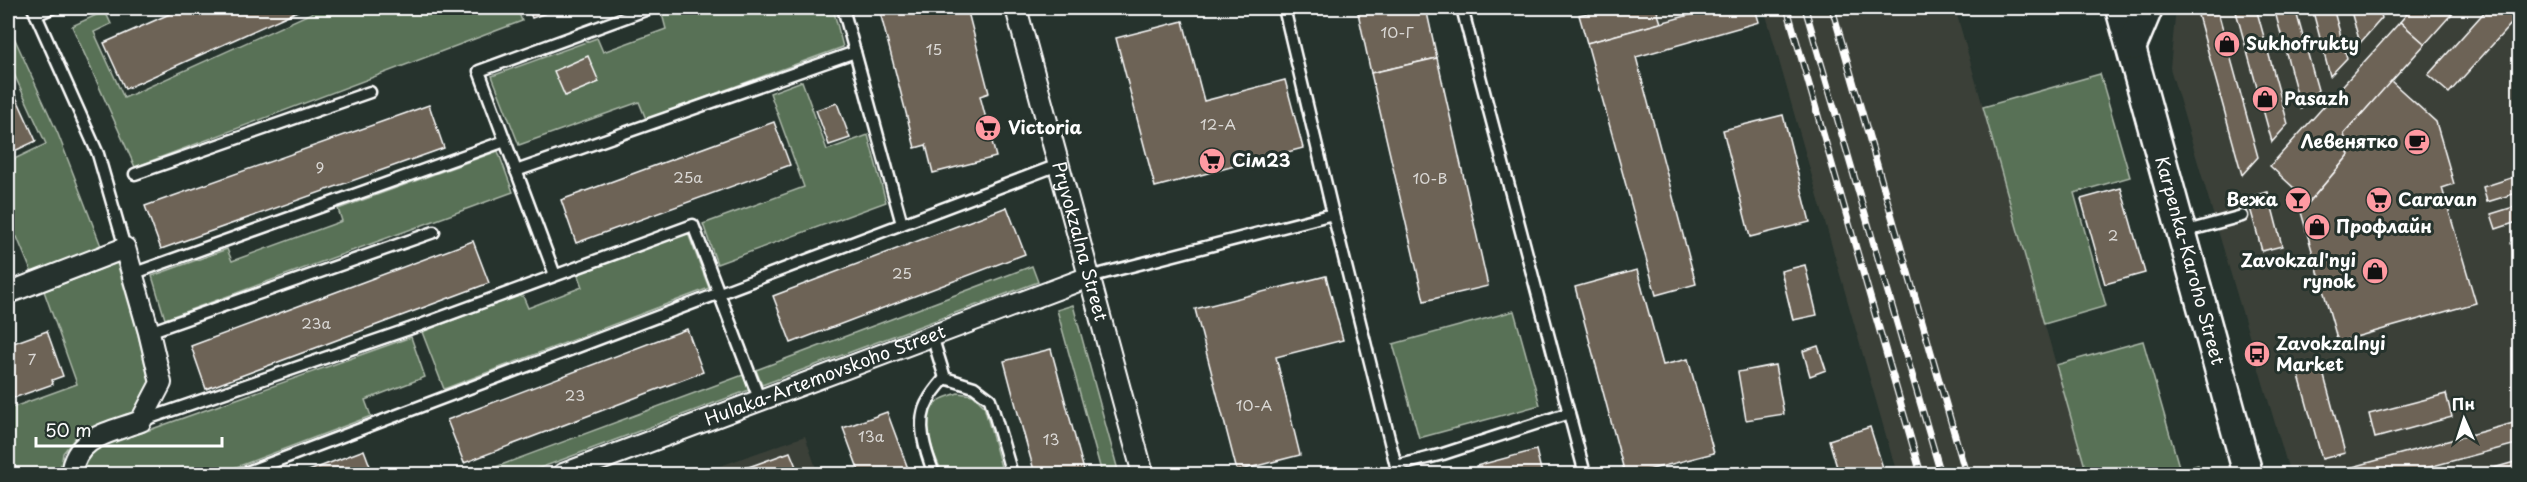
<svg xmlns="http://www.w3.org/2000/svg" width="2527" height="482" viewBox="0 0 2527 482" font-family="'Playpen Sans',sans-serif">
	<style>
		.built { fill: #3b4139 }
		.green { fill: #587156; stroke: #acb8aa; stroke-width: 1.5 }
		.building { fill: #6d6356; stroke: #fff; stroke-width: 1.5 }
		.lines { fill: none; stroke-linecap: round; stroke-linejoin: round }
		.lane-casing { stroke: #fff; stroke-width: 15 }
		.street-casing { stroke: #fff; stroke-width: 24 }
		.secondary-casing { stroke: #fff; stroke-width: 33 }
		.lane { stroke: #26332d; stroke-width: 10 }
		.street { stroke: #26332d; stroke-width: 20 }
		.secondary { stroke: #26332d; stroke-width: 28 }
		.rail-casing { stroke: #fff; stroke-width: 7 }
		.rail { stroke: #26332d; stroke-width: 4.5; stroke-dasharray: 14; stroke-linecap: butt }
		.labels { text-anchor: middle; stroke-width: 6; stroke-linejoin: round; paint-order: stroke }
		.number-label { font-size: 15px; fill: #dad8d5 }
		.poi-label { font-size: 18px; font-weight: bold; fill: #fff; stroke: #26332d; text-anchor: start }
		.street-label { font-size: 18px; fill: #fff; stroke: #26332d }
	</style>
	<rect width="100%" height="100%" fill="#26332d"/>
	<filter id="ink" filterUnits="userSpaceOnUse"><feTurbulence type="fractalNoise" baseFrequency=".0167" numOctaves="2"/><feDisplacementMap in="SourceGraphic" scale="12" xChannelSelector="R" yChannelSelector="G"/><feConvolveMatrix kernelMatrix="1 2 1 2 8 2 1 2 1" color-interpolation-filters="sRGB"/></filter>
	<g filter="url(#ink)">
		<!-- built -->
		<g class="built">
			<path d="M1578 8H1715L1587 43Z"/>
			<path d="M1764 8H1955L2087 474H1897Z"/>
			<path d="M2176 8H2519V474H2290L2170 68Z"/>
			<path d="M805 436 818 474H698Z"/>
		</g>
		<!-- green -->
		<g class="green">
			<path d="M314 8H517L522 21 135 167 72 26 105 11 111 24 94 32 124 98 316 11Z"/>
			<path d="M680 8H833L843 47 646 119 639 102 519 145 492 76 597 38 603 52 666 29 662 14Z"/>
			<path d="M8 24 58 134 101 246 32 273 17 237 8 241V162L46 144 8 61Z"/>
			<path d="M2100 74 2130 177 2074 193 2106 306 2044 324 1983 107Z"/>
			<path d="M802 81 827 150 868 135 886 202 717 264 703 224 804 187 770 93Z"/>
			<path d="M498 151 513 192 165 319 152 276 227 249 232 261 342 221 338 209Z"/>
			<path d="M687 231 709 288 444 389 422 332 522 294 528 308 582 287 577 273Z"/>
			<path d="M117 263 138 335 149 382 133 412 80 432 63 453 60 474H8V409L77 384 44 291Z"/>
			<path d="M1032 266 1038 282 762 385 756 370Z"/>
			<path d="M1073 305 1119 474H1102L1057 310Z"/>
			<path d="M1514 311 1540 405 1419 438 1393 344Z"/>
			<path d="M411 337 425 377 365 400 371 416 218 474H82L83 462 93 450Z"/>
			<path d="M2143 341 2180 470 2198 465 2201 474H2087L2056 365Z"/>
			<path d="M743 375 749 390 524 474H477Z"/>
			<path d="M958 393 973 395 984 406 1003 474H943C935 457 919 424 933 406 939 398 950 396 958 393Z"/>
		</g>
		<!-- building -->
		<g class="building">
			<path d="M183 8H304L125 89 104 43Z"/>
			<path d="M528 8H560L532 18Z"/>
			<path d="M879 8H967L989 93 980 96 996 157 933 173 926 145 915 148Z"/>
			<path d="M1357 8H1426L1437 58 1371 73Z"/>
			<path d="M1608 8H1656L1661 23 1587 43 1579 15Z"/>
			<path d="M1715 8H1755L1759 22 1636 57 1696 284 1656 295 1587 43Z"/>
			<path d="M2196 8H2217L2258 157 2242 175Z"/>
			<path d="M2235 8H2256L2288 124 2272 142Z"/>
			<path d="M2274 8H2295L2318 90 2301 109Z"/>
			<path d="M2312 8H2333L2347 58 2330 76Z"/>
			<path d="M2350 8H2379L2382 18 2360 43Z"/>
			<path d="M2412 8H2457L2425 44 2400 22Z"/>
			<path d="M2488 8H2513L2520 14 2449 93 2428 75Z"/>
			<path d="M1183 21 1204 101 1285 80 1303 148 1155 187 1116 38Z"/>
			<path d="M2400 22 2425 44 2344 134 2349 155 2301 212 2295 189 2270 166Z"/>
			<path d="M588 56 599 82 565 96 554 71Z"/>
			<path d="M1437 58 1488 286 1424 301 1371 73Z"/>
			<path d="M8 79 36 141 8 154Z"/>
			<path d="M2391 81 2436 122 2454 184 2442 188 2476 303 2338 342 2301 212 2349 155 2344 134Z"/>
			<path d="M837 103 850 138 829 145 816 110Z"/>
			<path d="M429 105 444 148 161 249 145 206Z"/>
			<path d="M1783 115 1810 222 1750 237 1723 130Z"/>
			<path d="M774 122 790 165 576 243 561 200Z"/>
			<path d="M2520 175V192L2487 202 2483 187Z"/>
			<path d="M2121 188 2145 273 2105 284 2081 199Z"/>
			<path d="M2268 192 2282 246 2262 251 2247 197Z"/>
			<path d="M2520 205V221L2496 229 2491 214Z"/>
			<path d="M1007 207 1025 254 791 343 773 296Z"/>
			<path d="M2520 240V274L2511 243Z"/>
			<path d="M473 241 489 283 206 389 191 346Z"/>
			<path d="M1805 265 1817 315 1793 320 1781 271Z"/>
			<path d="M1637 270 1663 365 1688 359 1714 453 1633 474H1625L1575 287Z"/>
			<path d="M1326 276 1343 340 1276 357 1300 455 1237 471 1195 309Z"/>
			<path d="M687 329 703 372 464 463 447 420Z"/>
			<path d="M47 331 63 376 52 380 53 384 8 400V345Z"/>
			<path d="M1818 346 1826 370 1810 376 1803 351Z"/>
			<path d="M1051 349 1085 474H1035L1016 406 1004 361Z"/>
			<path d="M1775 365 1784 414 1746 420 1738 372Z"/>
			<path d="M2321 365 2345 453 2322 459 2298 372Z"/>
			<path d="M2446 394 2452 417 2375 438 2369 414Z"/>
			<path d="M887 412 910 474H860L843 428Z"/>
			<path d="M2517 422 2520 443 2403 474H2339L2338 471Z"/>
			<path d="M1870 427 1885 474H1839L1829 440Z"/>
			<path d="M364 450 373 474H301L327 464Z"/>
			<path d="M1536 450 1542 474H1478L1476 466Z"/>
			<path d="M790 452 799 474H728L757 464Z"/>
			<path d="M2518 461 2520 474H2476V473Z"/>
		</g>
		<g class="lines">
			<defs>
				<g id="lane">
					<path d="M33 8 36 15 52 8"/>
					<path d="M843 8 902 224"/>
					<path d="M1284 8 1333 214"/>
					<path d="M1462 8 1585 474"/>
					<path d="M36 15 98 154 125 248"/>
					<path d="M516 171 855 52"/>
					<path d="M135 174 370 92"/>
					<path d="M2183 232 2242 216"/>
					<path d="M132 274 505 141"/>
					<path d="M555 275 479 71 651 8"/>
					<path d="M1089 277 1333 214 1396 466 1443 454 1569 413"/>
					<path d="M149 332 434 232"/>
					<path d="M932 336 945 378 974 387 990 399 1012 474"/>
					<path d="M141 421 415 327 693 225 760 401"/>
					<path d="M242 474 1058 165"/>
					<path d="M934 474C926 453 915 422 928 401 932 393 939 385 945 378"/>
				</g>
				<g id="street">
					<path id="s1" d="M1016 8 1143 474"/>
					<path d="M8 293 125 248 149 332 161 383 141 421C109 433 76 436 71 474"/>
					<path id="s2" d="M563 474 1089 277"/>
				</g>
				<g id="secondary">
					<path id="s3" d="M2120 8 2248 474"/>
					<path d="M2132 46 2148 8"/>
				</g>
			</defs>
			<!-- lane casing -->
			<use href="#lane" class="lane-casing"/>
			<!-- street casing -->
			<use href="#street" class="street-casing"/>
			<!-- secondary casing -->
			<use href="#secondary" class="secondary-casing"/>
			<!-- lane -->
			<use href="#lane" class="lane"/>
			<!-- street -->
			<use href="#street" class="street"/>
			<!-- secondary -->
			<use href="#secondary" class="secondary"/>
			<defs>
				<g id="rail">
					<path d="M1787 8 1921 474"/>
					<path d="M1805 8 1941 474"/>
					<path d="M1832 8 1966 474"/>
				</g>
			</defs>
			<!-- rail casing -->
			<use href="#rail" class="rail-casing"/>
			<!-- rail -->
			<use href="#rail" class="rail"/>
		</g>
	</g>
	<!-- icons -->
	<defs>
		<symbol id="shop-disc" viewBox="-11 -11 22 22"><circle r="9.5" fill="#ff9aa2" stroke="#26332d"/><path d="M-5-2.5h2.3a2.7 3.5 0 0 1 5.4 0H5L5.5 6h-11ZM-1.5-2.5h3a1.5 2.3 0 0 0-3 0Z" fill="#111"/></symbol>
		<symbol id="supermarket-disc" viewBox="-11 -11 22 22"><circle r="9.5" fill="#ff9aa2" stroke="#26332d"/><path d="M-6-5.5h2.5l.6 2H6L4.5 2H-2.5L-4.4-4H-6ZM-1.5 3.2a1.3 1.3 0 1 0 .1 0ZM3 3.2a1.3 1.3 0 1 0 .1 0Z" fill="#111"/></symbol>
		<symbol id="cafe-disc" viewBox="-11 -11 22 22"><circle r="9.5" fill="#ff9aa2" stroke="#26332d"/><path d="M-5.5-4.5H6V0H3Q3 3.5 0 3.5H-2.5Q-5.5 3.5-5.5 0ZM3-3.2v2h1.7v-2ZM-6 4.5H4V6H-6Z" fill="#111"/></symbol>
		<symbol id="bar-disc" viewBox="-11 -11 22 22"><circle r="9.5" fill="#ff9aa2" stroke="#26332d"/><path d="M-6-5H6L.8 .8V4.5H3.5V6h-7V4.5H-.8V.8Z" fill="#111"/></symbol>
		<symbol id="bus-disc" viewBox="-11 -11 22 22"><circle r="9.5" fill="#ff9aa2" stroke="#26332d"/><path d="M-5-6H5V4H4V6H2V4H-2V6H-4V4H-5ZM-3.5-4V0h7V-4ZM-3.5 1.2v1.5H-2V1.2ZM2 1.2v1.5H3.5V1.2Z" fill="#111"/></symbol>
	</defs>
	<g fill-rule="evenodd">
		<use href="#shop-disc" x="2212" y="29" width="30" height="30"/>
		<use href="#shop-disc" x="2250" y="84" width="30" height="30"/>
		<use href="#supermarket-disc" x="973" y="113" width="30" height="30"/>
		<use href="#cafe-disc" x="2402" y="127" width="30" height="30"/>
		<use href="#supermarket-disc" x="1197" y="146" width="30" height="30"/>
		<use href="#bar-disc" x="2283" y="185" width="30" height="30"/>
		<use href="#supermarket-disc" x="2364" y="185" width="30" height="30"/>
		<use href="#shop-disc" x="2302" y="212" width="30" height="30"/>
		<use href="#shop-disc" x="2360" y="256" width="30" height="30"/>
		<use href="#bus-disc" x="2242" y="339" width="30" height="30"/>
	</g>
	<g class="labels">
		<!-- number labels -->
		<g class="number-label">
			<text x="1397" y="38">10-Г</text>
			<text x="934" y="55">15</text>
			<text x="1218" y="130">12-А</text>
			<text x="320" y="173">9</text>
			<text x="688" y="183">25а</text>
			<text x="1430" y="184">10-В</text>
			<text x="2113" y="241">2</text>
			<text x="902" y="279">25</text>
			<text x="316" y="329">23а</text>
			<text x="32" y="365">7</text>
			<text x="575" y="401">23</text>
			<text x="1254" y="411">10-А</text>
			<text x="871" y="442">13а</text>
			<text x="1051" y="445">13</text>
		</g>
		<!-- poi labels -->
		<g class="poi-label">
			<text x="2246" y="50">Sukhofrukty</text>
			<text x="2284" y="105">Pasazh</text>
			<text x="1008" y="134">Victoria</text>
			<text x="2398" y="148" text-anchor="end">Левенятко</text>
			<text x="1232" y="167">Сім23</text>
			<text x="2278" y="206" text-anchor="end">Вежа</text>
			<text x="2398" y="206">Caravan</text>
			<text x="2336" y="233">Профлайн</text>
			<text x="2356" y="267" text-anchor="end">Zavokzal'nyi<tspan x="2356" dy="21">rynok</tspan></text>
			<text x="2276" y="350">Zavokzalnyi<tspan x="2276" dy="21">Market</tspan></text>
		</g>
		<!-- street labels -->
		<g class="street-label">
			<text dy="6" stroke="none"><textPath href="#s1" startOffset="242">Pryvokzalna Street</textPath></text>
			<text dy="6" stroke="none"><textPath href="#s3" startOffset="262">Karpenka-Karoho Street</textPath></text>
			<text dy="6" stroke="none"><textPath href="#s2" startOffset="280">Hulaka-Artemovskoho Street</textPath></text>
		</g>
	</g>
	<!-- margin -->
	<rect width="2527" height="482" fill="none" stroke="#26332d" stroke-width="30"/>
	<rect x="15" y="15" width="2497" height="452" fill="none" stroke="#fff" stroke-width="2" filter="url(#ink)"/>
	<!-- north arrow -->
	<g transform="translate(2464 419) rotate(357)" stroke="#26332d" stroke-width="4.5" paint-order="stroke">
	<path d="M0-4.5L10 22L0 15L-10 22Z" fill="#ffffff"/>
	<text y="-9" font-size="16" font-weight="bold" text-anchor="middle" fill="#ffffff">Пн</text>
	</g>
	<!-- scale -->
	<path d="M36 437v9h186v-9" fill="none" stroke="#ffffff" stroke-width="3"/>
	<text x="45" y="437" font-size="18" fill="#ffffff" stroke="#26332d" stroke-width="4.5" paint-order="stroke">50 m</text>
</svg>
